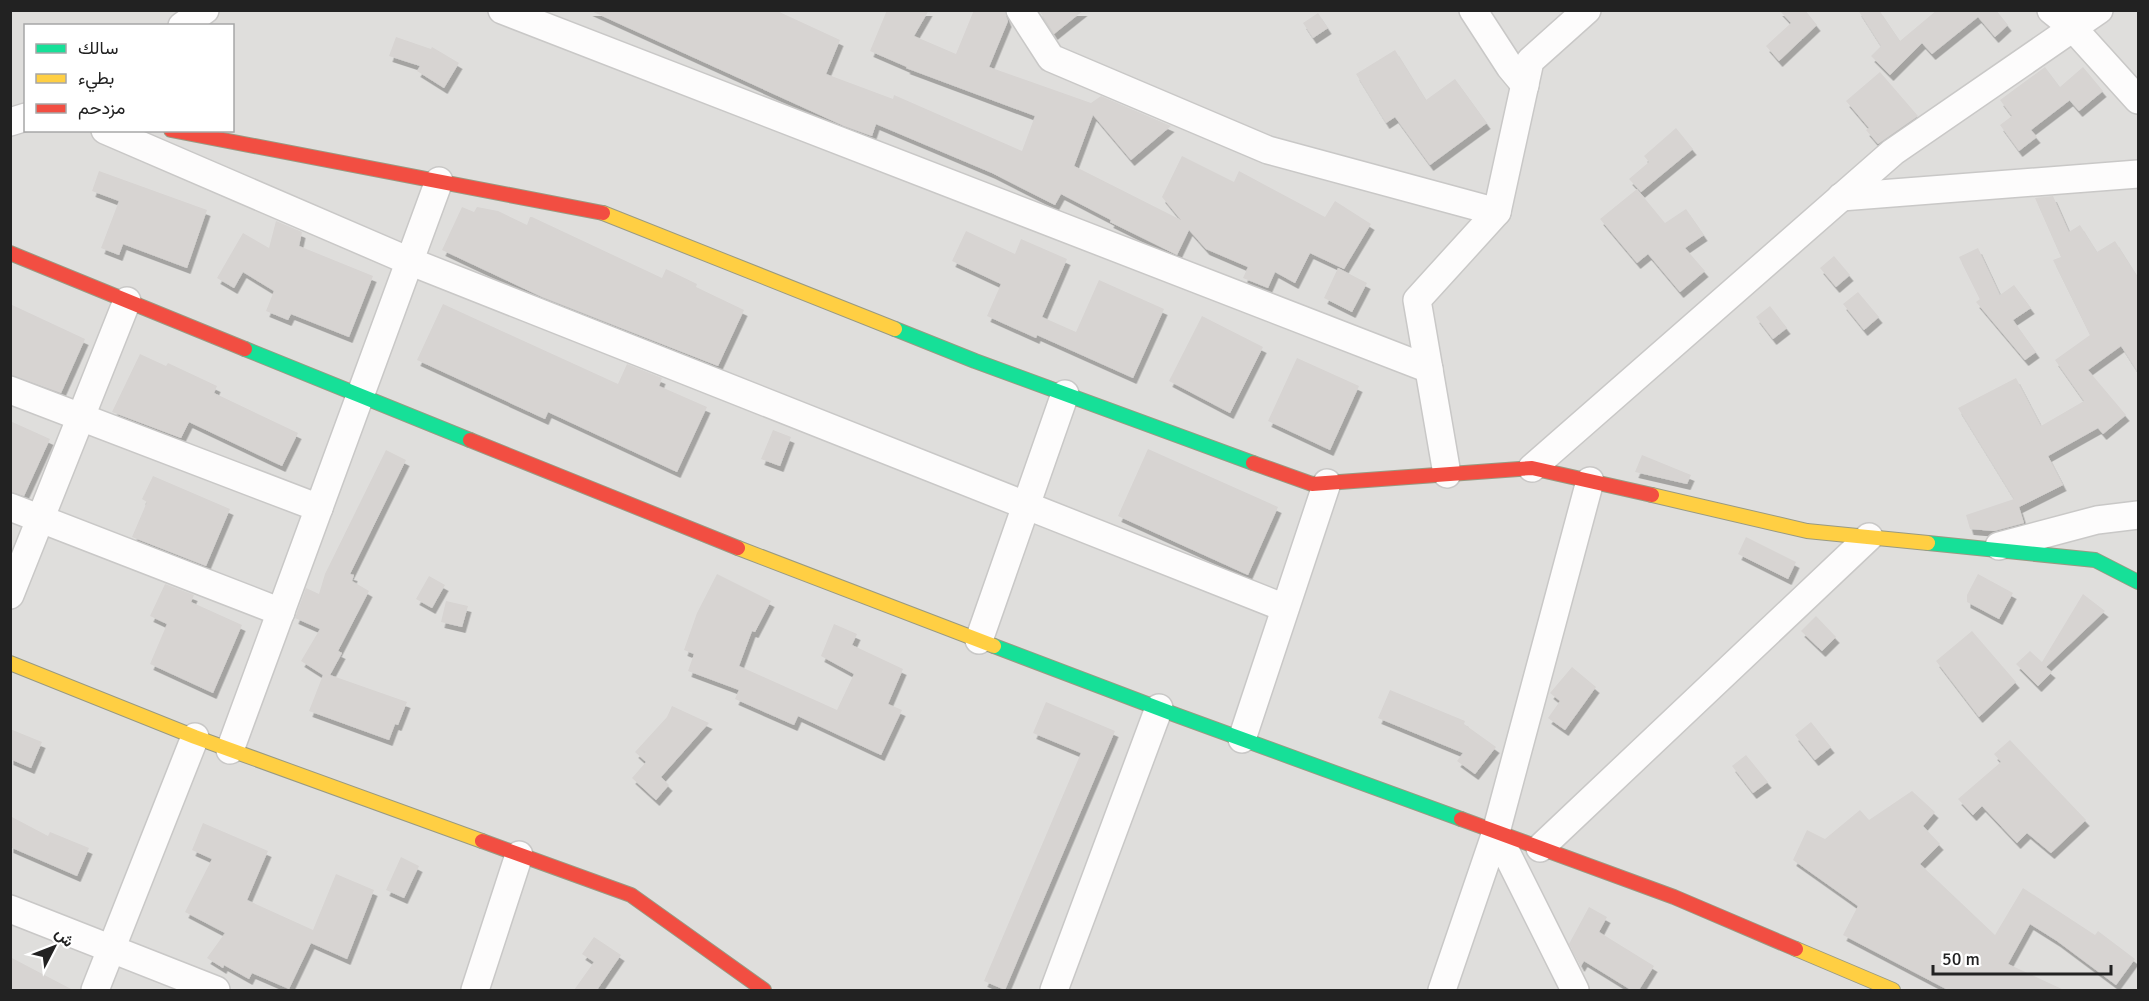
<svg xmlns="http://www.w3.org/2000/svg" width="2149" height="1001" viewBox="0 0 2149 1001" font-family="Signika,Vazirmatn,sans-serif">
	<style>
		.residential { fill: #dfdedc; fill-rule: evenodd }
		.building { fill: #d7d4d2; filter: url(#shadow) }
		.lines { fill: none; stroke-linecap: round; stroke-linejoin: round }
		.street-casing { stroke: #c9c8c7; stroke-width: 30 }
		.fast-casing { stroke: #999a82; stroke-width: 16 }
		.slow-casing { stroke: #999a82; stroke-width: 16 }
		.jam-casing { stroke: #999a82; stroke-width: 16 }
		.street { stroke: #fdfcfc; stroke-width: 27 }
		.fast { stroke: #16e098; stroke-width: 14 }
		.slow { stroke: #ffcf43; stroke-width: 14 }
		.jam { stroke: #f24e42; stroke-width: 14 }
	</style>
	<defs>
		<filter id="shadow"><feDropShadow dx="3.5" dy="6" stdDeviation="0" flood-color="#0004"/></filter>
	</defs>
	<rect width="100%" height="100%" fill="#f0eeeb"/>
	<!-- residential -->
	<path class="residential" d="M11 11H2138V990H11ZM26 26H232V130H26Z"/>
	<!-- building -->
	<g class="building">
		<path d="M589 10H775L840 40 826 74 893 99 894 95 1022 151 1035 116 906 68 907 67 870 51 887 10H929L914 36 956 54 974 10H1004L1008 21 989 67 1091 103 1101 96 1171 126 1131 160 1093 115 1074 166 1181 220 1162 197 1182 156 1234 182 1239 171 1325 217 1335 201 1371 224 1344 269 1310 253 1295 283 1275 272 1268 288 1243 278 1248 267 1206 249 1189 230 1177 255 1110 222 1111 220 1061 194 1055 205 992 173 876 124 872 136 844 126Z"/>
		<path d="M1039 10H1084L1054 34Z"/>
		<path d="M1779 10H1805L1817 25 1779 61 1766 46 1791 23Z"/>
		<path d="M1858 10H1879L1900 41 1937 10H1996L2008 25 1995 37 1978 17 1932 54 1922 43 1890 75 1871 56 1881 46Z"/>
		<path d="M1318 13 1328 28 1313 38 1303 23Z"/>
		<path d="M396 37 431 49 432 47 459 63 444 88 417 71 420 66 389 56Z"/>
		<path d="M1395 50 1426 100 1455 79 1487 123 1430 165 1395 117 1386 123 1356 74Z"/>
		<path d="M2045 67 2060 87 2083 67 2103 91 2079 111 2065 95 2070 100 2031 130 2037 137 2019 151 2000 125 2012 116 2000 100Z"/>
		<path d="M1880 72 1918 116 1878 144 1866 130 1869 128 1846 101Z"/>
		<path d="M1676 128 1693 149 1641 192 1629 179 1649 162 1644 156Z"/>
		<path d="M99 171 207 210 187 268 123 244 119 255 101 248 119 201 92 191Z"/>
		<path d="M1637 189 1665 223 1686 209 1704 235 1685 248 1705 271 1680 292 1648 254 1637 263 1600 219Z"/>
		<path d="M2053 196 2069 232 2080 225 2097 252 2115 241 2139 279V374L2121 346 2088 370 2126 415 2103 434 2098 428 2048 456 2063 485 2019 507 2024 523 1994 531 1970 529 1966 515 2014 499 1958 408 2016 378 2041 426 2084 401 2055 360 2090 335 2053 260 2061 257 2035 198Z"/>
		<path d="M462 207 474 212 477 207 498 211 527 225 530 217H532L662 278 666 269 697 284 696 287 744 310 718 366 542 297 442 250Z"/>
		<path d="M276 221 302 232 299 246 373 276 349 337 291 314 288 320 266 311 274 291 243 272 234 288 217 278 243 233 269 248Z"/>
		<path d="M966 231 1015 254 1021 239 1067 259 1042 317 1076 332 1099 280 1164 309 1133 378 1037 335 1036 338 987 316 1001 284 952 261Z"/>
		<path d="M1978 248 2000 295 2014 285 2031 308 2013 320 2036 352 2025 360 1976 302 1980 299 1959 257Z"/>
		<path d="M1834 256 1850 275 1836 287 1820 268Z"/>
		<path d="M1338 268 1367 283 1352 312 1324 298Z"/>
		<path d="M1858 292 1879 317 1864 330 1843 304Z"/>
		<path d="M10 304 85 339 61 393 10 375Z"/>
		<path d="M443 304 618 384 627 364 662 378 659 386 707 407 677 472 548 412 545 419 417 360Z"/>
		<path d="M1770 306 1787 328 1773 339 1756 317Z"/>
		<path d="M1202 316 1263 347 1230 413 1169 381Z"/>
		<path d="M140 354 166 366 168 363 217 386 214 393 298 433 282 466 189 422 181 438 112 412Z"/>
		<path d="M1297 358 1359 386 1330 450 1268 421Z"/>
		<path d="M10 421 50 439 24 496 10 492Z"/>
		<path d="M773 430 791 437 780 466 761 459Z"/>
		<path d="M1148 449 1278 507 1248 575 1118 516Z"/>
		<path d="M386 450 406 460 350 574 354 575 352 581 369 591 338 651 342 653 330 675 407 702 398 725 395 724 389 740 309 711 323 675 301 661 320 629 295 618 306 588 319 594 325 574Z"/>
		<path d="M1642 455 1691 475 1687 484 1635 472Z"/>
		<path d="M153 476 230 509 206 566 132 537 147 502 142 499Z"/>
		<path d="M1746 537 1796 562 1788 579 1738 554Z"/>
		<path d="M717 574 771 601 755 632 752 631 739 666 837 710 854 674 821 656 834 624 857 634 852 645 903 669 888 704 902 710 881 755 798 716 794 725 735 699 739 690 688 671 694 654 684 650 697 613Z"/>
		<path d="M1978 574 2013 593 1999 619 1967 602V595Z"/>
		<path d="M429 576 445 585 432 608 416 599Z"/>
		<path d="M165 584 194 595 191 602 242 625 213 693 150 664 167 624 150 616Z"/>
		<path d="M2083 594 2105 611 2046 667 2052 672 2038 686 2016 664 2030 651 2042 662Z"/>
		<path d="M446 601 468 606 462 627 441 622Z"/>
		<path d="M1816 616 1836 637 1822 651 1801 631Z"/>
		<path d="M1972 631 2016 682 1979 717 1936 661Z"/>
		<path d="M1572 667 1596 687 1565 730 1548 718 1560 701 1550 693Z"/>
		<path d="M1390 690 1465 721 1464 724 1496 747 1475 774 1457 761 1463 753 1378 718Z"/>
		<path d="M1046 702 1115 731 1005 990 984 981 1081 753 1033 733Z"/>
		<path d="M672 706 709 723 661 777 669 785 656 800 632 778 646 762 635 752 667 717Z"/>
		<path d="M1811 722 1831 747 1815 760 1795 735Z"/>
		<path d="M10 729 42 742 31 768 10 759Z"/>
		<path d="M2010 740 2086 820 2051 853 2027 833 2017 843 1982 806 1973 815 1958 799 2001 762 1994 754Z"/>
		<path d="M1746 755 1768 782 1753 793 1732 766Z"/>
		<path d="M1912 791 1935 812 1923 826 1940 844 1920 864 1995 935 2023 888 2095 935 2098 931 2135 959 2116 985 2057 941 2030 924 2008 964 2064 990H1948L1843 935 1858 906 1793 860 1807 830 1825 839 1860 810 1869 820Z"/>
		<path d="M10 816 48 836 50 832 89 848 77 876 10 847Z"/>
		<path d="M203 823 268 851 247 900 313 930 336 874 374 890 347 959 311 943 289 989 252 973 249 979 224 965 223 968 207 958 225 933 185 912 212 859 192 850Z"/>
		<path d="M401 857 419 866 404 898 386 890Z"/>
		<path d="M1589 907 1607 917 1599 932 1654 966 1639 990H1631L1584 961 1581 966 1569 944Z"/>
		<path d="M594 937 621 955 597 990H574L594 962 582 954Z"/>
		<path d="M10 957 73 990H10Z"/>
	</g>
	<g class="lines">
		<defs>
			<g id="street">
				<path d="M502 10 1429 369"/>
				<path d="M1020 10 1051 58 1268 150 1497 212"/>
				<path d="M1473 10 1510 67 1525 85"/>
				<path d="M2051 10 2072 27 2138 100"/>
				<path d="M182 26 205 10"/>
				<path d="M10 122 26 117"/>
				<path d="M105 130 409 261 1285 608"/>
				<path d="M1841 197 2138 174"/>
				<path d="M10 390 319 508"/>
				<path d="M1532 468 1893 152 2099 10"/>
				<path d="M1447 474 1417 300 1497 212 1530 61 1587 10"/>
				<path d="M10 507 281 612"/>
				<path d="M1999 546 2097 520 2138 515"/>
				<path d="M10 595 127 301"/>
				<path d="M979 640 1065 394"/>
				<path d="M1242 739 1327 483"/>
				<path d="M230 750 439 181"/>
				<path d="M1496 832 1590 481"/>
				<path d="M1540 848 1869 537"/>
				<path d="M10 909 216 990"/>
				<path d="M95 990 195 737"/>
				<path d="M475 990 519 855"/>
				<path d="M1054 990 1159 708"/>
				<path d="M1442 990 1496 832 1575 990"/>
			</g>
			<g id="fast">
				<path d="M895 329 975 361 1253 463"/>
				<path d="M245 349 470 440"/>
				<path d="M1928 543 2095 560 2138 582"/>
				<path d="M994 646 1176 715 1461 819"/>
			</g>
			<g id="slow">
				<path d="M603 213 895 329"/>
				<path d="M1652 495 1807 531 1928 543"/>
				<path d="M738 548 994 646"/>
				<path d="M10 663 195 737 482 841"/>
				<path d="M1796 949 1893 990"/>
			</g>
			<g id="jam">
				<path d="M171 130 603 213"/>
				<path d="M10 253 245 349"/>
				<path d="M470 440 738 548"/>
				<path d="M1253 463 1312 484 1532 468 1652 495"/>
				<path d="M1461 819 1674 897 1796 949"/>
				<path d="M482 841 631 895 764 990"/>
			</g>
		</defs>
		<!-- street casing -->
		<use href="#street" class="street-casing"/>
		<!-- fast casing -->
		<use href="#fast" class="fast-casing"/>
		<!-- slow casing -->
		<use href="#slow" class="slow-casing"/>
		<!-- jam casing -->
		<use href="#jam" class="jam-casing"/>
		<!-- street -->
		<use href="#street" class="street"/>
		<!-- fast -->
		<use href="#fast" class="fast"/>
		<!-- slow -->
		<use href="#slow" class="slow"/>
		<!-- jam -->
		<use href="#jam" class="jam"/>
	</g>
	<!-- border -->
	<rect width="2149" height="1001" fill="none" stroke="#222222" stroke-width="24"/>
	<!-- legend -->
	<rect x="24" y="24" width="210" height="108" fill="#ffffff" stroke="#a7a7a7" stroke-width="1.5"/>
	<rect x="36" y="44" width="30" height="9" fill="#16e098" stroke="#a7a7a7" stroke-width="1.5"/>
	<text x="78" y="54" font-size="18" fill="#222222">سالك</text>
	<rect x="36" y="74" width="30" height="9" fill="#ffcf43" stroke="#a7a7a7" stroke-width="1.5"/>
	<text x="78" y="84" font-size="18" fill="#222222">بطيء</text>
	<rect x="36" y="104" width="30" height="9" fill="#f24e42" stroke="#a7a7a7" stroke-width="1.5"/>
	<text x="78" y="114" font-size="18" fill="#222222">مزدحم</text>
	<!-- north arrow -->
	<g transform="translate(54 947) rotate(48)" stroke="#ffffff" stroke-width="4.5" paint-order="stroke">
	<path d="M0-4.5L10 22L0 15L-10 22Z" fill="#222222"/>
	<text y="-9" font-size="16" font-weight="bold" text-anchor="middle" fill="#222222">ش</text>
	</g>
	<!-- scale -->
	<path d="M1933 965v9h178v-9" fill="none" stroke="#222222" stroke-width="3"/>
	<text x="1942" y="965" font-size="18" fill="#222222" stroke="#ffffff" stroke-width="4.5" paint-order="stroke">50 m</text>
</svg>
